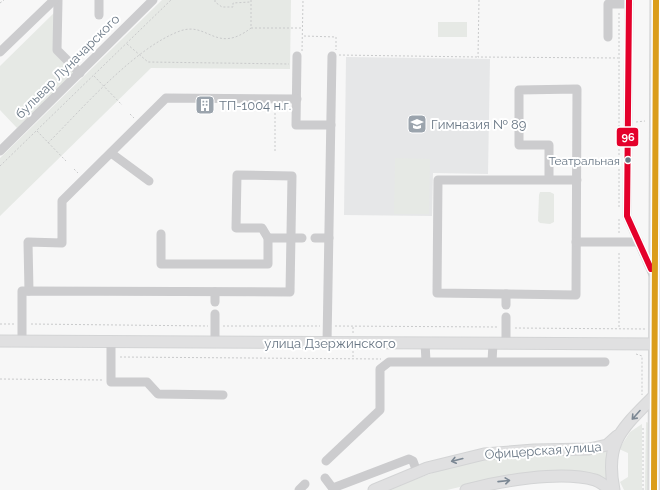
<svg xmlns="http://www.w3.org/2000/svg" width="660" height="490" viewBox="0 0 660 490" font-family="Raleway,sans-serif">
	<style>
		.built { fill: #e6e7e8 }
		.green { fill: #e6e9e5 }
		.lines { fill: none; stroke-linecap: round; stroke-linejoin: round }
		.major-casing { stroke: #d3d4d5; stroke-width: 13 }
		.path { stroke: #c9cacb; stroke-width: 1; stroke-dasharray: 2 2; stroke-linecap: butt }
		.minor { stroke: #ccccce; stroke-width: 9 }
		.major { stroke: #e0e0e1; stroke-width: 11 }
		.bus-1-casing { stroke: #fff; stroke-width: 9 }
		.bus-2-casing { stroke: #fff; stroke-width: 9 }
		.bus-1 { stroke: #e4002b; stroke-width: 6 }
		.bus-2 { stroke: #db9d1b; stroke-width: 6 }
		.oneway { stroke: #7b8793 }
		.bus-dot { fill: #697785; stroke: #fff; stroke-width: 1.5 }
		.labels { text-anchor: middle; stroke-width: 4; stroke-linejoin: round; paint-order: stroke }
		.bus-label { font-size: 12px; fill: #697785; stroke: #fff; text-anchor: end }
		.street-label { font-size: 13px; fill: #697785; stroke: #fff }
		.poi-label { font-size: 13px; fill: #697785; stroke: #fff; text-anchor: start }
		.line-badge { stroke: #fff; stroke-width: 1.5 }
		.badge-label { font-size: 11px; text-anchor: middle; font-weight: bold; fill: #fff }
	</style>
	<rect width="100%" height="100%" fill="#f7f7f7"/>
	<!-- built -->
	<path class="built" d="M346 57 490 59 488 174 433 173 432 216 344 215Z"/>
	<!-- green -->
	<g class="green">
		<path d="M162 0H291L290 69 151 68 0 216V158Z"/>
		<path d="M55 12 54 51 75 72 17 128 0 110V66Z"/>
		<rect x="438" y="22" width="29" height="15"/>
		<path d="M395 158 430 159 429 214H394Z"/>
		<path d="M540 192H550L554 194V222L550 224 540 223 538 221 539 195Z"/>
		<path d="M646 422 649 423 650 490H645Z"/>
		<path d="M642 424V490H624L620 482 628 477V453L619 449 630 432Z"/>
		<path d="M608 448 610 482 485 481 447 490H387L451 466 478 460Z"/>
	</g>
	<g class="lines">
		<defs>
			<g id="major">
				<path d="M0 341 660 344"/>
				<path d="M374 490 427 468 484 454 534 450 589 449 607 445 617 436"/>
				<path d="M466 490C500 481 561 470 595 480 601 482 606 487 611 490"/>
				<path d="M614 490C604 441 623 428 655 395"/>
				<path d="M654 490 656 0"/>
			</g>
		</defs>
		<!-- major casing -->
		<use href="#major" class="major-casing"/>
		<!-- path -->
		<g class="path">
			<path d="M215 0V2L222 7H233V3L250 2"/>
			<path d="M251 0V28H303"/>
			<path d="M479 0 478 57 618 58"/>
			<path d="M0 3 4 0"/>
			<path d="M304 36 336 37V50"/>
			<path d="M127 44 148 62 289 64"/>
			<path d="M302 51 303 0"/>
			<path d="M339 55 478 57"/>
			<path d="M94 76 122 105"/>
			<path d="M130 114 134 118"/>
			<path d="M636 122 645 121"/>
			<path d="M37 131 66 161"/>
			<path d="M48 143C83 108 134 48 180 31 208 21 216 55 251 28"/>
			<path d="M275 151V107"/>
			<path d="M0 166 171 0"/>
			<path d="M74 169 78 173"/>
			<path d="M619 207V13"/>
			<path d="M619 233V217"/>
			<path d="M0 324H14"/>
			<path d="M31 324 208 326"/>
			<path d="M223 326H320"/>
			<path d="M335 326 498 327"/>
			<path d="M353 327V334"/>
			<path d="M619 327V251"/>
			<path d="M515 328 646 329"/>
			<path d="M353 351V358"/>
			<path d="M636 354 642 356V395"/>
			<path d="M120 357 381 359"/>
			<path d="M0 379 103 380"/>
			<path d="M643 490V426"/>
		</g>
		<!-- minor -->
		<g class="minor">
			<path d="M58 0 57 50 80 73"/>
			<path d="M99 0V15"/>
			<path d="M629 0 627 216 654 277"/>
			<path d="M608 37V4H629"/>
			<path d="M0 52 54 0"/>
			<path d="M297 56 296 125H331"/>
			<path d="M0 151 153 0"/>
			<path d="M111 153 149 181"/>
			<path d="M549 180V145H519V90L577 89 576 295 437 293 438 180H577"/>
			<path d="M268 238H302"/>
			<path d="M315 238H329"/>
			<path d="M576 242H639"/>
			<path d="M29 291 28 242 62 243V201L166 98 297 99"/>
			<path d="M506 294V305"/>
			<path d="M215 302V292"/>
			<path d="M506 317V344"/>
			<path d="M22 341V291L290 292 292 176 237 175 236 228H262L268 238V264H161V234"/>
			<path d="M111 342V382H147L158 394 223 395"/>
			<path d="M215 342V314"/>
			<path d="M327 343 332 56"/>
			<path d="M425 343 426 361"/>
			<path d="M492 361 493 344"/>
			<path d="M326 461 380 410V369L389 362H605"/>
			<path d="M325 478 334 490"/>
			<path d="M333 488 409 459 413 461 417 472"/>
			<path d="M299 490 305 484"/>
		</g>
		<!-- major -->
		<use href="#major" class="major"/>
		<defs>
			<path id="bus-1" d="M629 0 627 216 651 269"/>
			<path id="bus-2" d="M654 490 656 0"/>
		</defs>
		<!-- bus-1 casing -->
		<use href="#bus-1" class="bus-1-casing"/>
		<!-- bus-2 casing -->
		<use href="#bus-2" class="bus-2-casing"/>
		<!-- bus-1 -->
		<use href="#bus-1" class="bus-1"/>
		<!-- bus-2 -->
		<use href="#bus-2" class="bus-2"/>
	</g>
	<!-- one-way arrows -->
	<defs><path id="oneway-shaft" d="M-6 0H5M1.5-3L5.5 0L1.5 3" fill="none" stroke-width="1.6" stroke-linecap="round" stroke-linejoin="round"/></defs>
	<g class="oneway">
		<use href="#oneway-shaft" transform="translate(636 415) rotate(132)"/>
		<use href="#oneway-shaft" transform="translate(457 460) rotate(166)"/>
		<use href="#oneway-shaft" transform="translate(504 481) rotate(-6)"/>
	</g>
	<!-- icons -->
	<defs>
		<symbol id="building-square" viewBox="-11 -11 22 22"><rect x="-9" y="-9" width="18" height="18" rx="4" fill="#9ba4ad" stroke="#fff"/><path d="M-4-6H4V6H1V3H-1V6H-4ZM-2.5-4.3h1.7v1.8h-1.7ZM.8-4.3h1.7v1.8H.8ZM-2.5-1h1.7V.8h-1.7ZM.8-1h1.7V.8H.8Z" fill="#fff"/></symbol>
		<symbol id="school-square" viewBox="-11 -11 22 22"><rect x="-9" y="-9" width="18" height="18" rx="4" fill="#9ba4ad" stroke="#fff"/><path d="M0-5L7-2L0 1L-7-2ZM-4 1L0 2.5L4 1V4Q0 6-4 4Z" fill="#fff"/></symbol>
	</defs>
	<g fill-rule="evenodd">
		<use href="#building-square" x="194" y="94" width="22" height="22"/>
		<use href="#school-square" x="406" y="113" width="22" height="22"/>
	</g>
	<!-- markers -->
	<circle class="bus-dot" cx="628" cy="160" r="3.5"/>
	<g class="labels">
		<!-- bus labels -->
		<g class="bus-label">
			<text x="620" y="165">Театральная</text>
		</g>
		<!-- street labels -->
		<g class="street-label">
			<text transform="translate(67 66) rotate(-45)" y="5">бульвар Луначарского</text>
			<text x="330" y="348">улица Дзержинского</text>
			<text transform="translate(543 450) rotate(-4)" y="5">Офицерская улица</text>
		</g>
		<!-- poi labels -->
		<g class="poi-label">
			<text x="219" y="110">ТП-1004 н.г.</text>
			<text x="431" y="129">Гимназия № 89</text>
		</g>
	</g>
	<rect class="line-badge" x="616" y="127" width="23" height="20" rx="4" fill="#e4002b"/>
	<g class="badge-label">
		<text x="628" y="141">96</text>
	</g>
</svg>
